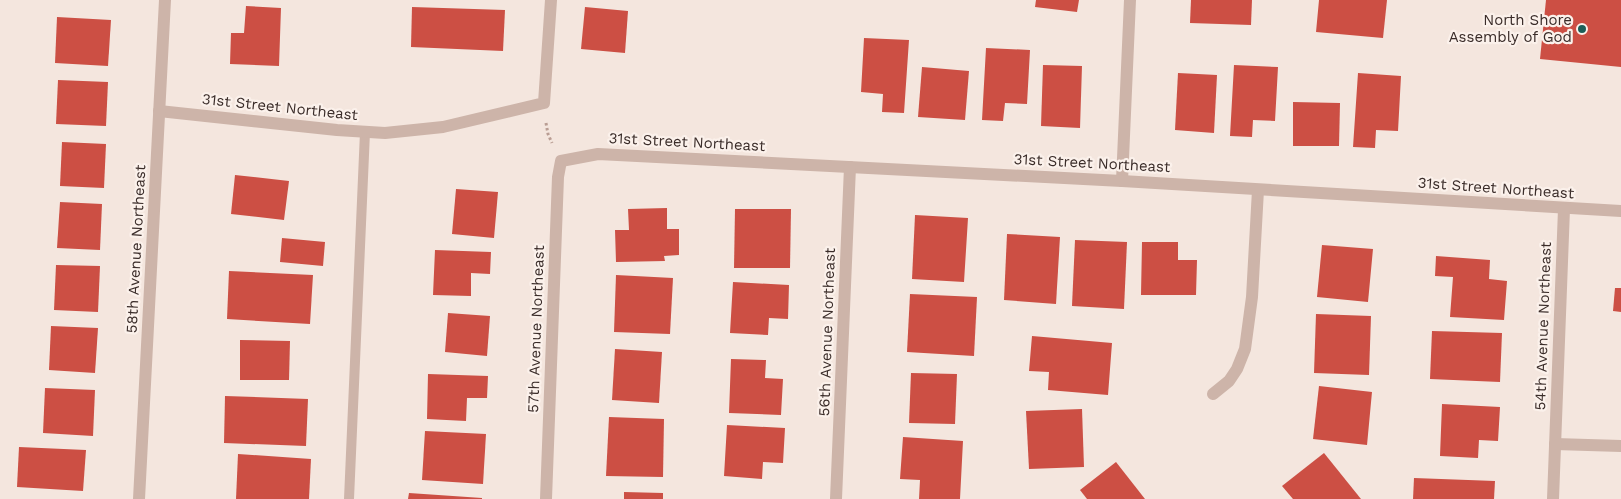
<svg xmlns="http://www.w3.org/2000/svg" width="1621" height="499" viewBox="0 0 1621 499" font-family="'Work Sans',sans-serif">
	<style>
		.building { fill: #cc4f44 }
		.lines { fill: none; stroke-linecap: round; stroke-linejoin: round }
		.path { stroke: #b99d93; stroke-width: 3; stroke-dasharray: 2.5 2.5; stroke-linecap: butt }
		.service { stroke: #cdb4a9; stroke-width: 10 }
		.minor { stroke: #cdb4a9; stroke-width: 12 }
		.poi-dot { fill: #1c5e58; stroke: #fbf1eb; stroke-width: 2 }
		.labels { text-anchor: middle; stroke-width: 4.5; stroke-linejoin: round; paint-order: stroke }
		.poi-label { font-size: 15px; fill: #3a2c29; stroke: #fbf1eb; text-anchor: end }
		.street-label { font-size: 15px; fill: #3a2c29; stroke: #fbf1eb }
	</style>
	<rect width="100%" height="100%" fill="#f4e6de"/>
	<!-- building -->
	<g class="building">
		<path d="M1036 0H1079L1077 12 1035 7Z"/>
		<path d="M1191 0H1252L1251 25 1190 23Z"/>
		<path d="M1319 0H1387L1383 38 1316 32Z"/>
		<path d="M1546 0H1621V67L1540 59Z"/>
		<path d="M246 6 281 8 279 66 230 64 231 33H244Z"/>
		<path d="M412 7 505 10 503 51 411 47Z"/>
		<path d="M585 7 628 11 625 53 581 49Z"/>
		<path d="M57 17 111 20 108 66 55 63Z"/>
		<path d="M864 38 909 40 904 113 882 112 883 94 861 92Z"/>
		<path d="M986 48 1030 50 1027 104 1005 103 1003 121 982 120Z"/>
		<path d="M1043 65 1082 66 1080 128 1041 126Z"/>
		<path d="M1234 65 1278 67 1275 121 1253 120 1252 137 1230 136Z"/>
		<path d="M922 67 969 71 965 120 918 117Z"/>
		<path d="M1178 73 1217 75 1214 133 1175 130Z"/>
		<path d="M1358 73 1401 76 1398 131 1376 130 1375 148 1353 147Z"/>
		<path d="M58 80 108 82 106 126 56 124Z"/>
		<path d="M1293 102 1340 103 1339 146H1293Z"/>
		<path d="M62 142 106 144 104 188 60 186Z"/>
		<path d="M235 175 289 181 284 220 231 214Z"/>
		<path d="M456 189 498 192 494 238 452 234Z"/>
		<path d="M60 202 102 204 100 250 57 248Z"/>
		<path d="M667 208V229H679V255L664 256 665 261 616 262 615 230H629L628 209Z"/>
		<path d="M735 209H791L790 268H734Z"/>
		<path d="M915 215 968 218 964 282 912 279Z"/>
		<path d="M1007 234 1060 237 1056 304 1004 300Z"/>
		<path d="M282 238 325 242 323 266 280 262Z"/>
		<path d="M1075 240 1127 242 1124 309 1072 306Z"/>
		<path d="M1142 242H1178V260H1197L1196 295H1141Z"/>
		<path d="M1322 245 1373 249 1368 302 1317 297Z"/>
		<path d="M435 250 491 252 490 274 471 273V296L433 295Z"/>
		<path d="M1436 256 1490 260 1489 279 1507 281 1504 320 1450 317 1453 277 1435 276Z"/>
		<path d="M56 265 100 266 98 312 54 310Z"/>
		<path d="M229 271 313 275 310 324 227 319Z"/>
		<path d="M616 275 673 278 670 334 614 332Z"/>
		<path d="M733 282 789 285 788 319 769 318 768 335 730 333Z"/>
		<path d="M1615 288H1621V312L1613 311Z"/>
		<path d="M910 294 977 297 974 356 907 352Z"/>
		<path d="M448 313 490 316 487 356 445 352Z"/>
		<path d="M1316 314 1371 316 1369 375 1314 373Z"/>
		<path d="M51 326 98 328 95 373 49 370Z"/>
		<path d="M1432 331 1502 333 1500 382 1430 379Z"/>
		<path d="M1032 336 1112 343 1108 395 1048 390 1049 372 1029 371Z"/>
		<path d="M240 340 290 341 289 380H240Z"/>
		<path d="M615 349 662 352 659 403 612 400Z"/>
		<path d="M731 359 766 360 765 378 783 379 781 415 729 413Z"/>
		<path d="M911 373 957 374 955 424 909 423Z"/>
		<path d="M428 374 488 376 487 398H467L466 421 427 419Z"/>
		<path d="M1319 386 1372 392 1367 445 1313 439Z"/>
		<path d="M45 388 95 390 93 436 43 433Z"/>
		<path d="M225 396 308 399 306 446 224 443Z"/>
		<path d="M1442 404 1500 407 1498 441 1479 440 1478 458 1440 456Z"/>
		<path d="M1082 409 1084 467 1029 469 1026 411Z"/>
		<path d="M609 417 664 419 663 477 606 476Z"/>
		<path d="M727 425 785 428 783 463 763 462 762 479 724 476Z"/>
		<path d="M425 431 486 434 483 484 422 480Z"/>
		<path d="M903 437 963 441 960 499H919L920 480 900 479Z"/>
		<path d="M19 447 86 450 83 491 17 487Z"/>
		<path d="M1324 453 1361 499H1293L1282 486Z"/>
		<path d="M238 454 311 459 309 499H236Z"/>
		<path d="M1116 462 1145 499H1087L1080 490Z"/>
		<path d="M1414 478 1495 481 1494 499H1413Z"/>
		<path d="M624 492 663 493V499H624Z"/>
		<path d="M409 493 482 498V499H408Z"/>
	</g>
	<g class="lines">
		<!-- path -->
		<path class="path" d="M546 123 548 134 552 143"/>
		<!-- service -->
		<path class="service" d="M349 499 365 132"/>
		<!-- minor -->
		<g class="minor">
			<path d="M159 111 337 130 385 133 443 127 544 103 551 0"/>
			<path d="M1122 181 1130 0"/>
			<path d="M1213 394 1229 381 1237 369 1245 349 1252 297 1258 190"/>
			<path d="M1555 444 1621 446"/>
			<path d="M139 499 165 0"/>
			<path d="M546 499 558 177 561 161 598 154 1122 181 1621 211"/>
			<path d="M836 499 850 167"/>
			<path d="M1553 499 1564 209"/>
		</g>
	</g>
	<!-- markers -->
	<circle class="poi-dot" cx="1582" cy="29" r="5"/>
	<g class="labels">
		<!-- poi labels -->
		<g class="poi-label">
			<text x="1572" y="25">North Shore<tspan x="1572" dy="17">Assembly of God</tspan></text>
		</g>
		<!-- street labels -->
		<g class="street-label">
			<text transform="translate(280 107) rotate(6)" y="5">31st Street Northeast</text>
			<text transform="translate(687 142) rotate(3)" y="5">31st Street Northeast</text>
			<text transform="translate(1092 163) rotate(3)" y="5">31st Street Northeast</text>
			<text transform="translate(1496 188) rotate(4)" y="5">31st Street Northeast</text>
			<text transform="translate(136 249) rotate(-87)" y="5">58th Avenue Northeast</text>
			<text transform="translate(1543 326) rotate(-88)" y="5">54th Avenue Northeast</text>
			<text transform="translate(536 329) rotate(-88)" y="5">57th Avenue Northeast</text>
			<text transform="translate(827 332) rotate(-88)" y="5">56th Avenue Northeast</text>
		</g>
	</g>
</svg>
